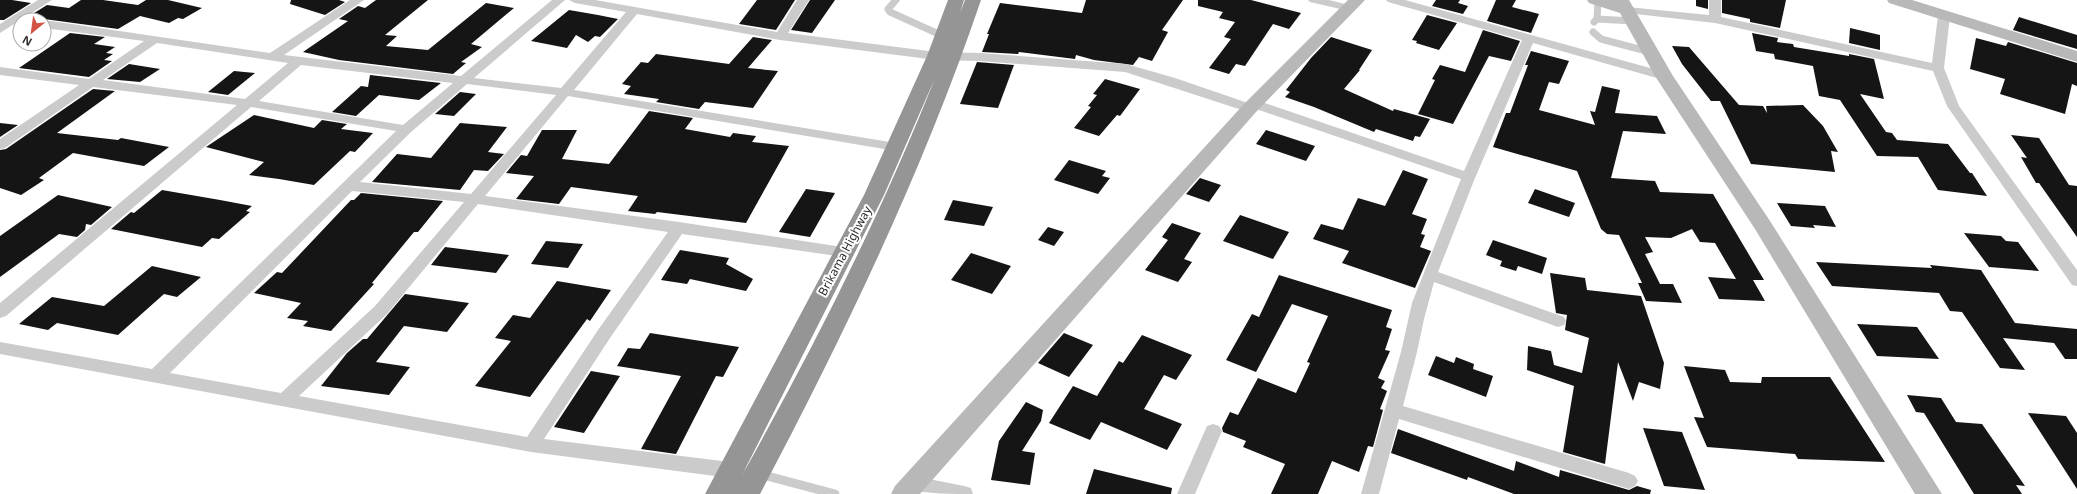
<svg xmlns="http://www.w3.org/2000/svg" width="2077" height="494" viewBox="0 0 2077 494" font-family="'Noto Sans',sans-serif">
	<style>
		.building { fill: #151515 }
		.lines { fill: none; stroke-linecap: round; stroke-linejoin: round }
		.lane-far1 { stroke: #cbcbcb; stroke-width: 7 }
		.lane { stroke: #cbcbcb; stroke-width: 9 }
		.street { fill: #cbcbcb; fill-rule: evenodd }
		.secondary { fill: #b8b8b8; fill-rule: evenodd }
		.highway { fill: #959595; fill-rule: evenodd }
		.labels { text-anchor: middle; stroke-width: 4; stroke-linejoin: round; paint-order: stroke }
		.street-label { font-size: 12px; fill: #2e2e2e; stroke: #fff }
	</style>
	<rect width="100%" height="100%" fill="#fff"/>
	<!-- building -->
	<g class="building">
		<path d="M0 0H12L31 3 4 20H0Z"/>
		<path d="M81 0H103L138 5 146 0H168L202 8 183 19 178 18 169 23 140 16 118 29 44 19 23 20 47 5 69 8Z"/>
		<path d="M291 0H339L345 2 325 15 290 4Z"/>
		<path d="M376 0H428L385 35 397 36 386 46 428 50 486 3 514 8 471 44 482 47 461 62 466 63 453 74 339 60 303 52 348 21 339 19 358 6 365 8Z"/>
		<path d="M757 0H795L776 30 739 24Z"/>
		<path d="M810 0H835L812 33 791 30Z"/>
		<path d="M1086 0H1183L1162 30 1168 32 1152 61 1139 57 1133 65 1094 60 1076 55 1075 59 1019 52 1018 54 982 52 989 34H987L1000 3 1082 13Z"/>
		<path d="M1198 0H1251L1301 13 1289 29 1273 24 1245 66 1236 64 1229 74 1209 68 1231 39 1224 37 1235 22 1219 18 1223 12 1198 6Z"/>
		<path d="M1436 0H1460L1458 3 1468 6 1463 14 1432 6Z"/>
		<path d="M1496 0H1516L1512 7 1539 14 1531 33 1487 21Z"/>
		<path d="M1696 0H1708V9L1696 6Z"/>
		<path d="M1722 0H1786L1780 28 1750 22V19L1722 13Z"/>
		<path d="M569 10 598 15 618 19 600 37 595 36 588 42 576 35 567 48 531 41Z"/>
		<path d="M1427 15 1457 23 1439 50 1416 43 1417 41 1412 40Z"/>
		<path d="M2019 17 2077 35V49L2013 30Z"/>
		<path d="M1850 28 1880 35V50L1849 43Z"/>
		<path d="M1483 30 1520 41 1511 61 1489 56 1453 124 1418 114 1435 80 1432 79 1440 65 1465 72Z"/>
		<path d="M70 33 105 37 94 44 115 47 106 53 113 54 104 60 112 61 89 77 19 68Z"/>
		<path d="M1752 33 1778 38 1777 42 1793 44 1794 47 1849 56V54L1874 59 1884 99 1860 94 1886 132 1892 133 1897 140 1948 144 1970 173H1972L1987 196 1938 190 1918 157 1877 156 1840 100 1819 96 1813 66 1775 59 1774 54 1756 51Z"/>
		<path d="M753 37 772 40 748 68 778 71 753 108 705 102 699 109 656 102 659 99 624 94 631 86 622 84 641 62 648 63 656 54 729 64Z"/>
		<path d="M1331 37 1372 50 1359 70H1360L1344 89 1393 111 1394 109 1430 119 1420 137 1415 136 1413 141 1376 129 1374 132 1314 107 1285 97 1290 92 1286 90 1311 58Z"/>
		<path d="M1976 38 2006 46 2008 42 2077 63V86L2072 84 2065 114 2000 94 2005 79 1970 69Z"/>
		<path d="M1672 46 1689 47 1739 105 1763 106 1767 113 1766 106 1803 105 1823 126 1838 152 1831 151 1835 172 1751 164 1720 101H1711L1682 64Z"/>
		<path d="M1531 51 1569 61 1559 84 1549 82 1539 110 1595 125 1590 111 1595 112 1602 86 1620 90 1615 113 1657 116 1666 134 1623 131 1611 178 1655 181 1660 192 1713 194 1764 280H1753L1765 301 1719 299 1708 277 1736 279 1715 243 1700 242 1692 229 1671 238 1645 237 1653 252 1645 254 1660 284H1673L1682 303 1646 301 1638 283H1642L1619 235 1607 234 1601 229 1577 171 1493 147 1506 113H1510L1528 65H1525Z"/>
		<path d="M977 62 1014 65 998 108 960 104Z"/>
		<path d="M129 64 160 69 140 82 107 79Z"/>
		<path d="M234 71 255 73 228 95 208 92Z"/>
		<path d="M370 75 441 83 419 100 379 95 356 116 332 112 361 86 368 87Z"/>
		<path d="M1105 79 1140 89 1120 116 1117 115 1099 136 1074 128 1091 107 1088 106 1097 95 1093 94Z"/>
		<path d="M93 89 115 91 57 133 118 140 121 138 169 147 144 166 73 153 39 178 44 180 21 195 0 188V150L6 149Z"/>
		<path d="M460 92 476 94 454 116 435 114Z"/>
		<path d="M649 111 693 118 685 129 730 137 733 133 756 136 752 142 789 146 746 223 657 212 655 214 628 211 638 196 571 187 559 204 516 199 534 176 506 173 521 155 527 156 542 130H577L562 159 609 164Z"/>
		<path d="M254 115 314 128 322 120 347 124 341 129 373 133 355 152 350 151 314 185 279 179 249 175 264 162 206 147Z"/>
		<path d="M0 123 18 125 0 137Z"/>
		<path d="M460 123 507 127 488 152 504 154 488 171 474 170 460 190 372 182 397 154 431 158Z"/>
		<path d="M1266 130 1315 146 1306 161 1256 144Z"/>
		<path d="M2011 135 2039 138 2069 185 2077 186V237L2039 183H2036L2021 157 2027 158Z"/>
		<path d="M1069 160 1106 171 1102 176 1110 178 1098 194 1054 180Z"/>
		<path d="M1403 170 1428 179 1412 214 1427 219 1421 234 1425 235 1420 247 1431 251 1415 288 1342 263 1349 251 1313 239 1321 224 1343 230 1358 198 1385 206Z"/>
		<path d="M1200 178 1221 185 1209 202 1186 194Z"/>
		<path d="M806 189 835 193 810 237 779 232Z"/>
		<path d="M1535 189 1575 203 1569 217 1528 203Z"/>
		<path d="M162 190 220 200 252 206 246 211 250 212 219 239 212 238 202 247 111 229 131 212 134 213Z"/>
		<path d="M361 193 443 201 418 232H414L372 283 374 284 331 331 303 326 308 321 287 318 301 303 254 293 277 272 282 273 351 200H354Z"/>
		<path d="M58 195 112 207 91 225 86 224 85 230 77 237 59 234 0 277V236Z"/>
		<path d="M953 200 993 207 984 226 944 220Z"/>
		<path d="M1777 203 1825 206 1836 227 1813 225 1815 228 1791 226Z"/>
		<path d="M1240 215 1289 232 1273 259 1223 241Z"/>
		<path d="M1172 223 1201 233 1184 259 1192 262 1178 282 1145 270 1168 240 1162 237Z"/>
		<path d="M1048 227 1064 232 1054 246 1038 240Z"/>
		<path d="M1964 233 2001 236 2006 241 2018 242 2039 271 1989 267Z"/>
		<path d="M1493 240 1547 258 1542 274 1518 266 1516 271 1500 266 1502 261 1486 255Z"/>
		<path d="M546 241 583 244 568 268 531 264Z"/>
		<path d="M445 247 509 255 496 273 431 265Z"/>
		<path d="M680 250 729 258 726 264 753 279 746 291 690 279 687 284 661 280Z"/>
		<path d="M971 253 1011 266 992 294 951 280Z"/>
		<path d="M1816 262 1932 268 1930 265 1981 270 2015 323 2077 329V359H2065L2054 343 2003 338 2025 370 2000 368 1962 312 1950 311 1939 293 1832 286Z"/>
		<path d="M152 266 201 277 177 297 164 294 118 335 57 323 48 330 19 324 52 297 104 306Z"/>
		<path d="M1550 273 1585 278 1587 290 1641 296 1664 363 1660 389 1639 382 1633 401 1618 362 1605 464 1563 452 1574 386 1527 370 1528 346 1551 351 1554 365 1582 373 1589 338 1565 330 1567 315 1556 313Z"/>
		<path d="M1279 275 1392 310 1386 327 1392 329 1385 350 1390 351 1378 378 1385 381 1381 388 1387 391 1380 409 1383 410 1373 447 1368 446 1359 472 1332 461 1318 494H1271L1285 464 1243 447 1246 441 1223 432 1222 428 1230 412 1238 415 1258 378 1296 393 1310 363 1307 362 1328 316 1292 304 1256 372 1226 360 1252 314 1259 317Z"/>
		<path d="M557 281 611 290 590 321 587 319 530 397 475 386 511 341 495 338 513 315 530 318Z"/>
		<path d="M405 294 469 303 447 332 404 326 376 362 410 367 389 395 321 386 347 353 363 339H367Z"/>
		<path d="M1857 324 1917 327 1939 359 1877 356Z"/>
		<path d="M650 333 739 347 723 377 716 376 676 454 641 449 681 376 617 366 628 348 640 349Z"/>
		<path d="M1064 333 1093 345 1069 377 1038 363Z"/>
		<path d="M1142 335 1192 355 1176 380 1164 375 1144 409 1182 424 1167 450 1101 422 1090 440 1049 423 1073 386 1097 396 1119 361 1123 363Z"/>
		<path d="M1436 356 1454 363 1456 357 1474 364 1473 369 1493 376 1486 397 1428 375Z"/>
		<path d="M1684 366 1725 370 1730 382 1761 383 1762 377H1830L1885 462 1798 459 1795 454 1707 447 1694 417 1704 418Z"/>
		<path d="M591 371 620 376 584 433 554 427Z"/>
		<path d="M1907 395 1941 398 1956 422 1982 424 2025 486 2016 485 2022 494H1974L1924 413 1916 412Z"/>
		<path d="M1026 402 1043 410 1041 421 1022 451 1035 453 1030 485 991 480 999 441Z"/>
		<path d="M2028 413 2066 416 2077 433V489Z"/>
		<path d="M1643 428 1682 432 1705 490 1664 486Z"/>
		<path d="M1398 429 1514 471 1516 461 1559 477 1560 470 1629 490 1637 486 1651 490 1650 494H1514L1468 477 1467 480 1391 453Z"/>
		<path d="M1094 469 1172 488 1171 494H1086Z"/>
	</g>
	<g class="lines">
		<!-- lane-far1 -->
		<g class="lane-far1">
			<path d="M896 0 888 9 890 12 943 36"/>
			<path d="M1597 19 1598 1"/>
			<path d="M1594 22 1597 19 1633 21"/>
			<path d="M1593 32 1601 39 1650 52"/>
		</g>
		<!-- lane -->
		<path class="lane" d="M760 474 835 494"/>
		<!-- street -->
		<g class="street">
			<path d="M38 0H52L0 33V24Z"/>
			<path d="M350 0H364L284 55 461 76 552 0H565L474 78 561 88 626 12 575 3 569 0H595L777 32 797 0H809L788 33 936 52 980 53 1126 64 1175 78 1248 103 1254 100 1259 101 1464 171 1522 40 1388 2 1386 0H1405L1668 73 1670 76 1668 79 1664 80 1533 43 1475 178 1438 272 1564 317 1566 321 1564 325 1558 327 1434 282 1424 319 1417 352 1403 406 1629 473 1635 476 1638 481 1635 486 1629 489 1399 419 1379 494H1361L1401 352 1412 303 1461 179 1256 109 1250 112 1245 111 1125 72 980 61 936 60 780 40 637 14 574 90 896 143 901 144 903 147 901 150 896 151 568 96 485 196 679 222 849 248 852 252 849 256 844 257 682 234 610 338 544 439 738 463 744 466 747 471 744 476 738 479 531 452 0 354V342L152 369 396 131 251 107 6 316 0 318V303L237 105 93 87 5 148 0 149V139L79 85 0 75V67L89 79 144 41 44 28V20L270 53ZM157 43 288 63 245 99 103 80ZM301 65 453 83 403 125 259 101ZM467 84 556 95 471 194 360 182 411 132ZM352 191 464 202 375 306 281 393 170 373ZM478 204 668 232 598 330 527 437 299 396 387 314Z"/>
			<path d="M1308 0H1329L1353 6 1355 8 1349 11 1310 2Z"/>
			<path d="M1709 0H1721V17L1932 63 1938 16 1944 12 1948 14 1950 16 1944 68 1959 106 2077 270V286L2072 285 1947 106 1933 71 1715 23 1627 13 1621 10 1627 7 1709 15Z"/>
			<path d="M1213 424 1219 426 1222 431 1195 494H1177L1207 426Z"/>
			<path d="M914 476 964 486 971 488 973 494C951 494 928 494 907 489L905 484 907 479Z"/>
		</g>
		<!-- secondary -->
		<g class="secondary">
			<path d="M1348 0H1365L1256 112 920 494H891L895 486 1244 104Z"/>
			<path d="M1587 0H1629L1673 76 1770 221 1942 494H1915L1755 229 1655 76 1620 13 1589 3Z"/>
			<path d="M1887 0H1912L2077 51V62L1889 3Z"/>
		</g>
		<!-- highway -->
		<path class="highway" d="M948 0H964L960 13 965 0H981C923 171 844 335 760 494H705L864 195 927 56ZM935 78C881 215 813 349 741 477L884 195Z"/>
	</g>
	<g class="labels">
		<!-- street labels -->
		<g class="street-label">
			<text transform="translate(845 251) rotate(-62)" y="4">Brikama Highway</text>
		</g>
	</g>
	<!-- north arrow -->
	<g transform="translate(32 32) rotate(209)"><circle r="19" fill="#ffffff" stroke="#ababab"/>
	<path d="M0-3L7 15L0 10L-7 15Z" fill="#d25243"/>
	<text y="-6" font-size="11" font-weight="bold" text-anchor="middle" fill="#2e2e2e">N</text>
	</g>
</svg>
